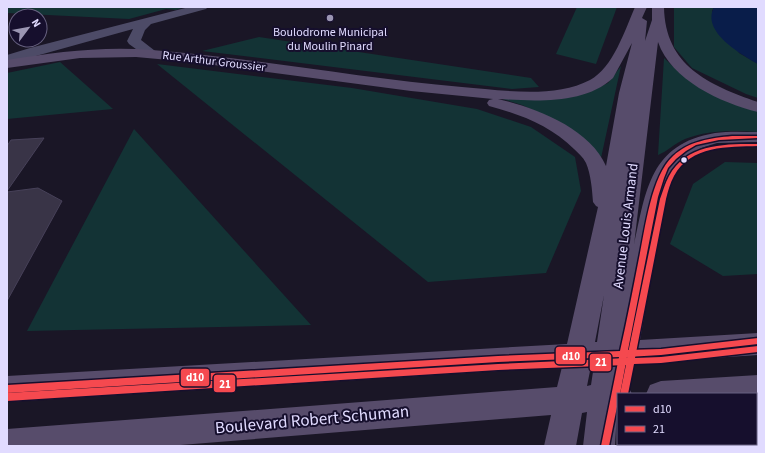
<svg xmlns="http://www.w3.org/2000/svg" width="765" height="453" viewBox="0 0 765 453" font-family="'Source Sans 3',sans-serif">
	<style>
		.green { fill: #133335 }
		.water { fill: #091d4a }
		.building { fill: #393447; stroke: #474159 }
		.lines { fill: none; stroke-linecap: round; stroke-linejoin: round }
		.minor { fill: #4d4b67; fill-rule: evenodd }
		.major { fill: #574c6b; fill-rule: evenodd }
		.bus-1-casing { stroke: #160f2d; stroke-width: 3 }
		.bus-2-casing { stroke: #160f2d; stroke-width: 3 }
		.bus-1 { fill: #f5494f; fill-rule: evenodd }
		.bus-2 { fill: #f5494f; fill-rule: evenodd }
		.poi-dot { fill: #9b96b3; stroke: #160f2d; stroke-width: 1.5 }
		.bus-dot { fill: #e1dbff; stroke: #160f2d; stroke-width: 1.5 }
		.labels { text-anchor: middle; stroke-width: 4; stroke-linejoin: round; paint-order: stroke }
		.far-poi-label { font-size: 12px; fill: #e1dbff; stroke: #160f2d }
		.far-street-label { font-size: 12px; fill: #e1dbff; stroke: #160f2d }
		.street-label { font-size: 14px; fill: #e1dbff; stroke: #160f2d }
		.near-street-label { font-size: 17px; fill: #e1dbff; stroke: #160f2d }
		.line-badge { stroke: #160f2d; stroke-width: 1.5 }
		.badge-label { font-size: 11px; text-anchor: middle; font-weight: bold; fill: #fff }
	</style>
	<rect width="100%" height="100%" fill="#1a1626"/>
	<!-- green -->
	<g class="green">
		<path d="M7 7H185L176 10 166 9 129 19 7 13Z"/>
		<path d="M577 7H617L596 64 556 54Z"/>
		<path d="M674 7H714L712 11 739 53 758 64V98L746 94 692 68 674 47Z"/>
		<path d="M259 37 531 78 539 87 512 89 202 51Z"/>
		<path d="M664 58 680 73 758 109V132C733 130 708 130 685 139 675 143 668 151 658 155Z"/>
		<path d="M60 62 113 109 7 119V73Z"/>
		<path d="M157 64 352 88 477 109 531 127 575 157 581 191 546 273 428 282Z"/>
		<path d="M621 66 601 158 550 118 522 105 499 98 587 93 608 83Z"/>
		<path d="M134 129 311 325 27 331Z"/>
		<path d="M725 162 758 163V274L723 276 670 244 693 184Z"/>
		<path d="M756 416H758V446H631V444H756Z"/>
	</g>
	<!-- water -->
	<path class="water" d="M714 7H758V64C741 54 701 32 714 7Z"/>
	<!-- building -->
	<g class="building">
		<path d="M44 138 7 191V146L11 140Z"/>
		<path d="M38 188 62 201 7 301V192Z"/>
	</g>
	<g class="lines">
		<!-- minor -->
		<path class="minor" d="M189 7H208L206 9 151 24 145 30 141 40 159 54 157 57H147L129 44 127 41 133 29 7 64V55L30 48Z"/>
		<!-- major -->
		<g class="major">
			<path d="M635 7H647L642 18 647 21 645 41 652 20V7H664C665 66 709 85 758 102V112C721 103 671 80 658 42L634 245C646 190 650 144 715 133 729 131 744 132 758 132V142L717 143 701 148 685 158 675 169 665 197 640 340 758 333V355L635 363 632 368 622 372 621 385 629 388 632 394H618L615 446H583L587 412 582 413 576 446H544L551 415 168 446H7V429L557 387 562 367 7 402V376L567 344 598 207 596 206 593 202C592 189 591 175 586 163 583 157 578 153 574 149 551 126 520 114 489 106L487 103 489 100 493 99 411 91 191 62 136 57 80 58 7 68V60C55 52 103 46 152 50 256 58 359 78 462 87 501 90 554 99 590 80 613 68 625 30 635 7ZM632 43 619 93 606 166C590 128 534 107 498 99 534 101 584 105 613 78ZM604 295 597 342H595ZM594 365 591 385 587 386 591 366Z"/>
			<path d="M758 375V401H756V394H646L650 385 661 381Z"/>
		</g>
		<defs>
			<path id="bus-1" d="M732 136H758V138L719 140 696 145 686 151 676 159 668 168 664 178 658 197 628 350 661 349 758 338V344L661 355 627 357 620 394H618V402L609 446H601L619 357 498 362 7 393V385L498 356 620 351C627 320 633 289 639 258 645 230 651 176 673 156 689 141 711 138 732 136Z"/>
			<path id="bus-2" d="M758 144V146C728 147 691 145 674 176 670 183 668 191 666 199L635 358 661 357 758 346V352L661 363 634 364 628 394H620L626 365 498 370 7 401V393L498 364 627 358 660 199C663 191 665 183 669 176 687 143 726 144 758 144Z"/>
		</defs>
		<!-- bus-1 casing -->
		<use href="#bus-1" class="bus-1-casing"/>
		<!-- bus-2 casing -->
		<use href="#bus-2" class="bus-2-casing"/>
		<!-- bus-1 -->
		<use href="#bus-1" class="bus-1"/>
		<!-- bus-2 -->
		<use href="#bus-2" class="bus-2"/>
	</g>
	<!-- markers -->
	<circle class="poi-dot" cx="330" cy="18" r="4"/>
	<circle class="bus-dot" cx="684" cy="160" r="3.5"/>
	<g class="labels">
		<!-- far-poi labels -->
		<g class="far-poi-label">
			<text x="330" y="36">Boulodrome Municipal<tspan x="330" dy="14">du Moulin Pinard</tspan></text>
		</g>
		<!-- far-street labels -->
		<g class="far-street-label">
			<text transform="translate(214 61) rotate(7)" y="4">Rue Arthur Groussier</text>
		</g>
		<!-- street labels -->
		<g class="street-label">
			<text transform="translate(625 226) rotate(-83)" y="5">Avenue Louis Armand</text>
		</g>
		<!-- near-street labels -->
		<g class="near-street-label">
			<text transform="translate(312 419) rotate(-5)" y="6">Boulevard Robert Schuman</text>
		</g>
	</g>
	<g class="line-badge">
		<rect x="555" y="346" width="31" height="19" rx="4" fill="#f5494f"/>
		<rect x="589" y="353" width="23" height="19" rx="4" fill="#f5494f"/>
		<rect x="180" y="368" width="30" height="19" rx="4" fill="#f5494f"/>
		<rect x="213" y="374" width="23" height="19" rx="4" fill="#f5494f"/>
	</g>
	<g class="badge-label">
		<text x="571" y="360">d10</text>
		<text x="601" y="366">21</text>
		<text x="195" y="381">d10</text>
		<text x="225" y="388">21</text>
	</g>
	<!-- border -->
	<rect width="765" height="453" fill="none" stroke="#e1dbff" stroke-width="16"/>
	<!-- legend -->
	<rect x="617" y="393" width="140" height="52" fill="#160f2d" stroke="#676181"/>
	<rect x="625" y="406" width="20" height="6" fill="#f5494f" stroke="#676181"/>
	<text x="653" y="413" font-size="12" fill="#e1dbff">d10</text>
	<rect x="625" y="426" width="20" height="6" fill="#f5494f" stroke="#676181"/>
	<text x="653" y="433" font-size="12" fill="#e1dbff">21</text>
	<!-- north arrow -->
	<g transform="translate(28 28) rotate(58)"><circle r="19" fill="#160f2d" stroke="#676181"/>
	<path d="M0-3L7 15L0 10L-7 15Z" fill="#9b96b3"/>
	<text y="-6" font-size="11" font-weight="bold" text-anchor="middle" fill="#e1dbff">N</text>
	</g>
</svg>
